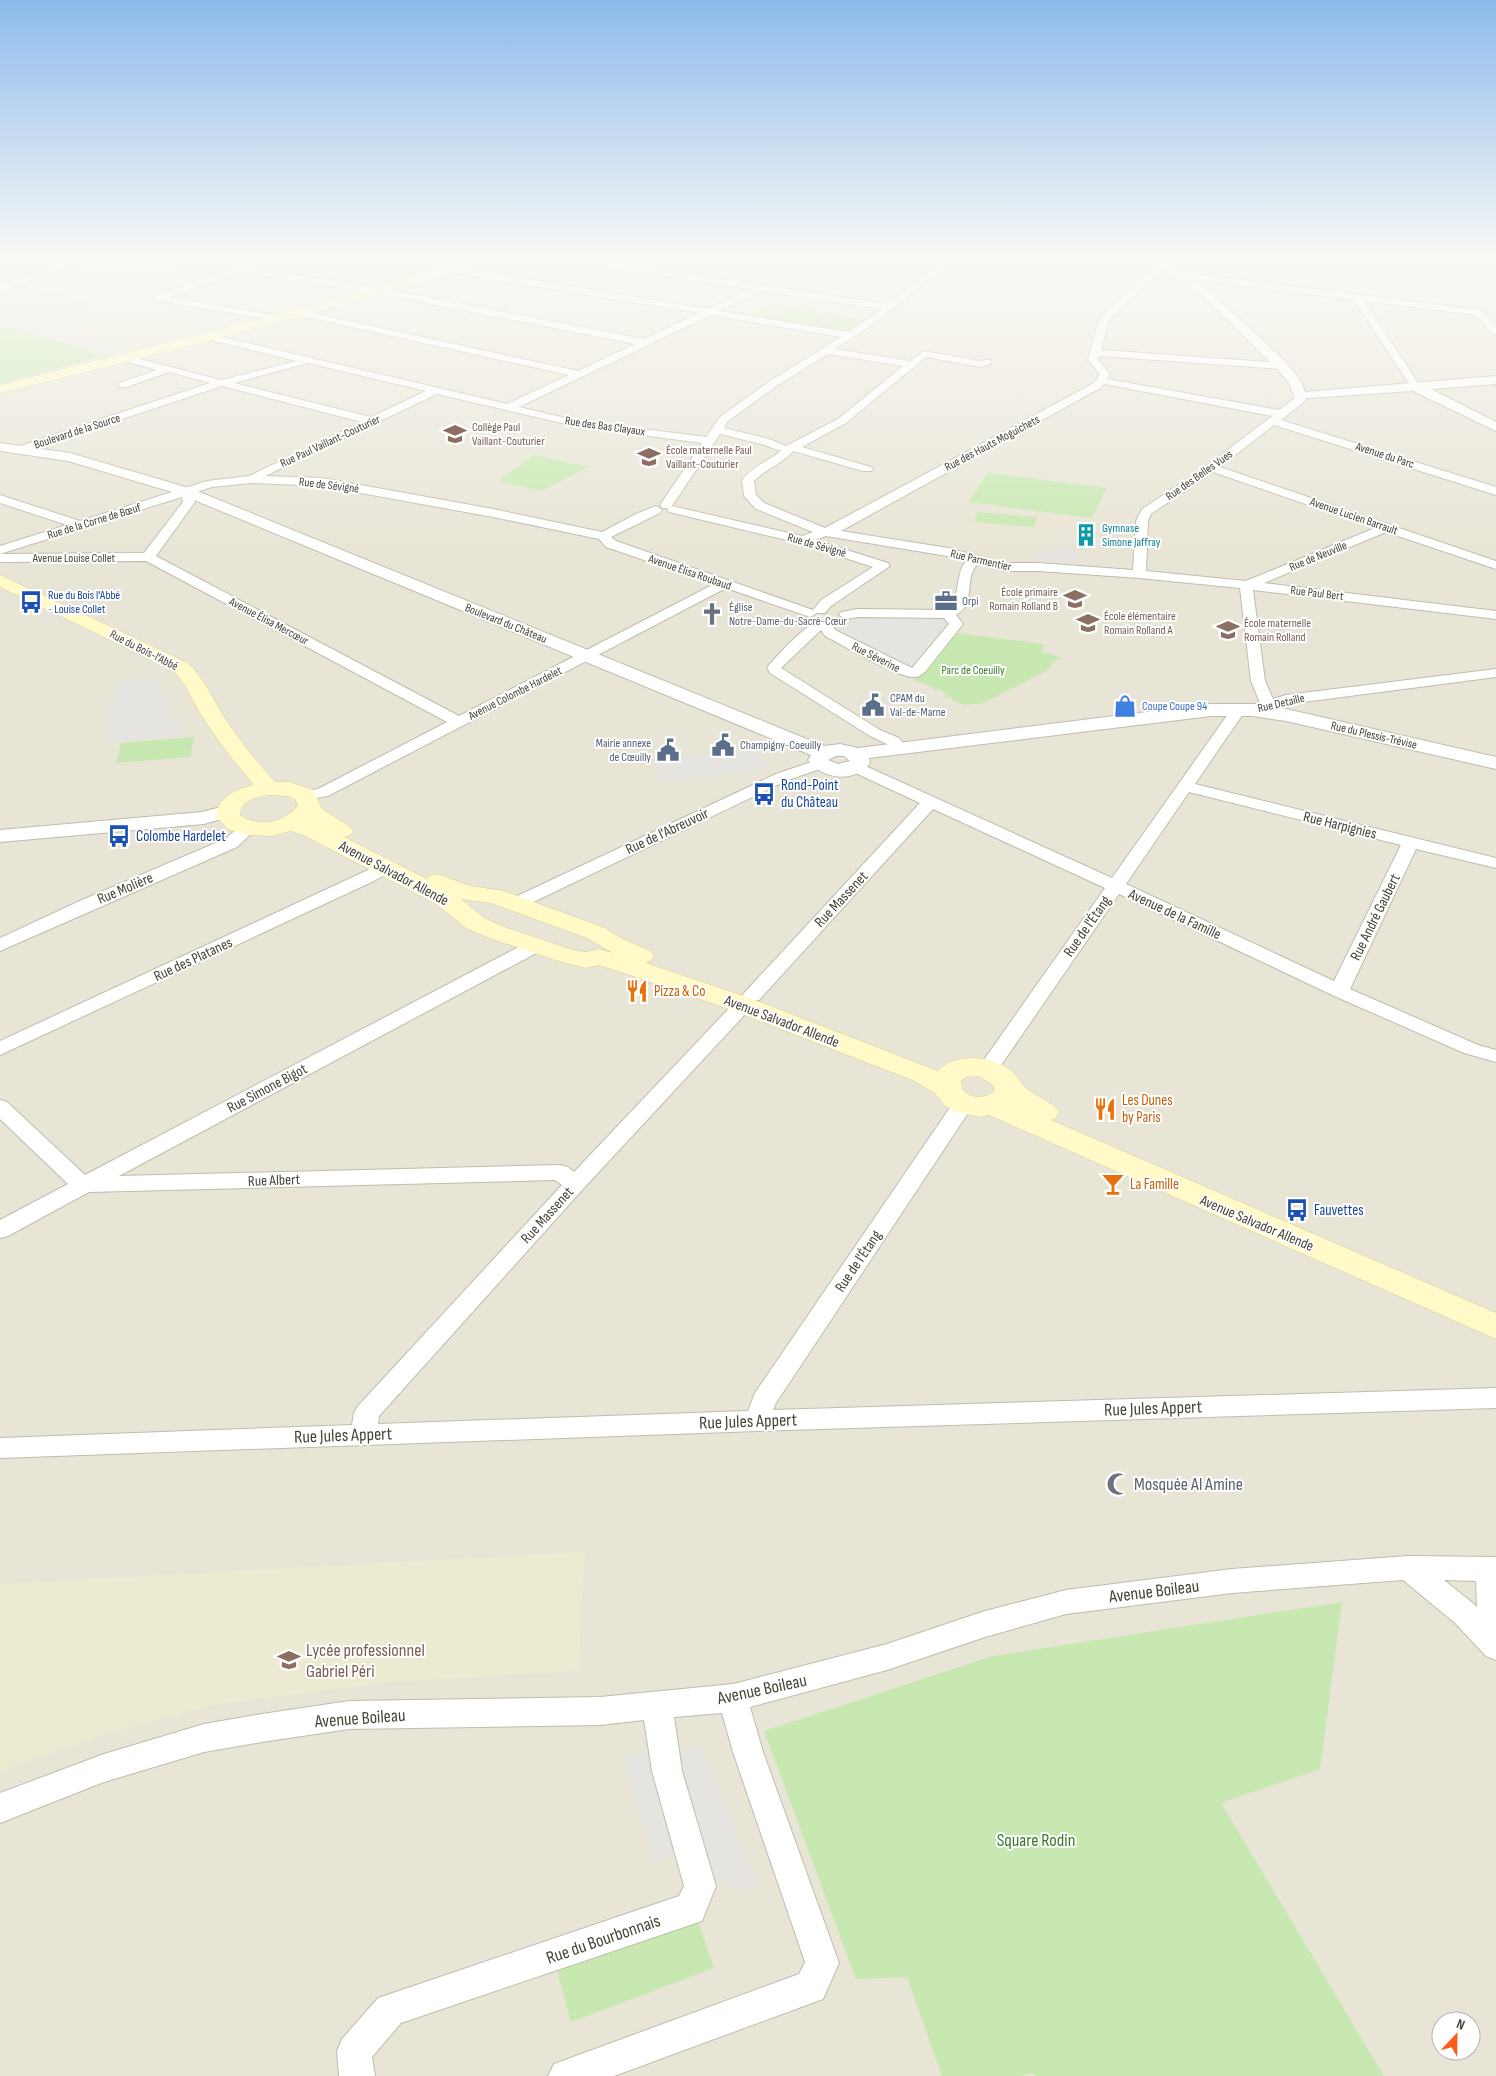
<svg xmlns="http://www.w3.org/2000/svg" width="1496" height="2076" viewBox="0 0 1496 2076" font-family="'Sofia Sans Condensed',sans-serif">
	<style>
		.residential { fill: #e8e5d6; fill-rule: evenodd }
		.industrial { fill: #e6e3dc }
		.education { fill: #edead2 }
		.green { fill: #c7e8b0 }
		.parking { fill: #e5e4e0 }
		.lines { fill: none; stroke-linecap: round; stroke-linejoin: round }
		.minor-casing { stroke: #c0bcaa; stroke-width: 2 }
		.tertiary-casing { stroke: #c0bcaa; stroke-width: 2 }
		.secondary-casing { stroke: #d4cd98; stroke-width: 1 }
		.minor { fill: #fff; fill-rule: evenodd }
		.tertiary { fill: #fff; fill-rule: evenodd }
		.secondary { fill: #fffac7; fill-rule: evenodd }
		.labels { text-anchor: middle; stroke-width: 4; stroke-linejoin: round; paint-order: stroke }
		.far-street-label { font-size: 12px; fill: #474336; stroke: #fff }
		.far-education-label { font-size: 12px; fill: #785e54; stroke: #fff; text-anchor: start }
		.far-culture-label { font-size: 12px; fill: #0d838f; stroke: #fff; text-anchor: start }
		.far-transit-label { font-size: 12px; fill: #164399; stroke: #fff; text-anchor: start }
		.far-service-label { font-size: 12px; fill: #4e5e75; stroke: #fff; text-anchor: start }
		.far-worship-label { font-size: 12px; fill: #5b616d; stroke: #fff; text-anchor: start }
		.far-park-label { font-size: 12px; fill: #3b7a29; stroke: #fff }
		.far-shop-label { font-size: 12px; fill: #366cbe; stroke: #fff; text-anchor: start }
		.transit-label { font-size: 15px; fill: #164399; stroke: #fff; text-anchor: start }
		.street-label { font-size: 15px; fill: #474336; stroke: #fff }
		.food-label { font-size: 15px; fill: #c56008; stroke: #fff; text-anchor: start }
		.near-street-label { font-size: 18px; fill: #474336; stroke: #fff }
		.near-worship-label { font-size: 18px; fill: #5b616d; stroke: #fff; text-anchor: start }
		.near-education-label { font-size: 18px; fill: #785e54; stroke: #fff; text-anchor: start }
		.near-park-label { font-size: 18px; fill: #3b7a29; stroke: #fff }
	</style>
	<rect width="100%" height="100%" fill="#f4f2e8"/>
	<!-- residential -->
	<path class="residential" d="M95 262H1496V2076H0V329L10 327ZM1441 2021H1471V2051H1441Z"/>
	<!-- industrial -->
	<path class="industrial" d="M0 262H95L31 286 95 304 0 329Z"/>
	<!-- education -->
	<g class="education">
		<path d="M95 262H197L95 304 30 286Z"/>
		<path d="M585 1552 578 1671 391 1682 211 1705 110 1733 12 1766 0 1773V1584Z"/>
	</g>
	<!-- green -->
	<g class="green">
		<path d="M773 305 868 320 848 331 841 332 750 317Z"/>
		<path d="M10 327 106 355 0 384V329Z"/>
		<path d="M534 455 588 467 541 491 498 481Z"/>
		<path d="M988 473 1107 488 1091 518 968 502Z"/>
		<path d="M977 512 1037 517 1034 527 974 522Z"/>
		<path d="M955 633 1044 644 1042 652 1062 658 1052 662 1050 669 984 703 964 705 951 699 953 698 944 696 948 694 939 689 934 690 932 686 913 680 927 670Z"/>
		<path d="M194 737 190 757 116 763 121 743Z"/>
		<path d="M1342 1602 1320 1769 1221 1803 1384 2076H1036L1034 2073 1020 2076H942L907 1977 856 1979 764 1731 993 1656Z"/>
		<path d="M697 1919 714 1968 571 2022 557 1970Z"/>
	</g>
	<!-- parking -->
	<g class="parking">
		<path d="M430 303 447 306 409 318 399 315Z"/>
		<path d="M27 323 131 352 116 356 14 326Z"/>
		<path d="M1050 549 1078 551 1076 563 1036 560 1037 552 1049 553Z"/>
		<path d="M36 604 173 669 170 671 33 605Z"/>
		<path d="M858 616 942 619 946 624 912 668 845 635 843 629Z"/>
		<path d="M162 678 158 696 169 695 167 719 183 718 181 736 102 742 117 681Z"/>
		<path d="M754 752 769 768 661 781 658 760Z"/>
		<path d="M701 1744 757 1885 738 1891 679 1854 654 1863 622 1757 641 1752 648 1759 678 1752Z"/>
	</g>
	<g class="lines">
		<defs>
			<g id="minor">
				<path d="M66 262H77L0 292V286Z"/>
				<path d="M254 262 257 264 250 268 380 288 644 339 699 313 448 272 444 269 448 266 708 309 751 289 591 265 587 262H606L888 304 943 262H952L872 325 835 349 910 361 924 351 980 361 991 359V363L981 367 926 357 846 423 802 447 871 467 873 469 871 471H863L793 451C783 463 766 469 754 481L756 495 764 503 825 528 1094 383 1100 374 1088 360 1098 323 1106 311 1138 284 1154 267 1167 264 1171 267 1170 269 1160 271 1144 288 1113 315 1108 323 1101 350 1282 363 1287 366 1282 369 1099 356 1098 360 1110 374 1107 379 1279 410 1295 398 1296 394H1304L1306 399 1305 401 1281 420 1496 487V495L1274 425 1220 467 1496 561V569L1386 532 1264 583 1496 611V619L1253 590 1265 681 1273 699 1286 695 1496 669V677L1288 704 1252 715 1245 711 1195 784 1496 858V868L1416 849 1350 989 1478 1045 1496 1050V1062L1464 1053 1332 995 1119 894 995 1074 988 1075 981 1074 978 1069 981 1064 1105 888 933 809 759 1000 750 1001 753 1005 750 1009 583 1189 379 1416 378 1424 748 1411 755 1393 949 1109C956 1100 960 1096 971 1099L974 1104 776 1403 773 1410 1496 1388V1408L757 1431 0 1458V1438L352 1425 354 1413 358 1406 562 1185 555 1180 89 1192 8 1236 0 1238V1220L68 1184 0 1119V1100L7 1102 85 1175 528 942 535 940 542 942 544 946 542 950 119 1176 560 1165 568 1167 574 1172 736 1001 745 1000 742 996 745 992 920 803 849 770 847 767 849 764H861L1112 878 1233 707 1238 705 1245 709 1247 707 1260 703 1251 681 1240 588 1139 578 1039 571H1005L978 564C963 577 977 604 956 615L963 624 925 672C922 674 919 677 915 677 897 678 843 645 825 636L821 630 781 668 880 730 899 738 907 748 905 751H893L887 744 870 736 770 673 767 668C772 660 807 624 816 622 820 621 826 622 831 623L835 630 912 668 949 624 944 618 858 617 846 619 839 615 841 612 858 609 946 610C961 603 954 575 966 561L947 556 826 536 815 540 888 563 890 566 831 606 825 613H817L810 617 726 588 328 796 305 800 299 798 297 795 299 792 318 789 447 722 146 561 0 562V554L144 553 183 502 182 497 0 554V546L67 525 0 503V495L80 521 207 481 249 476 362 422 222 386 25 451H17L15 449 17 447 210 383 169 372 127 387H119L118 385 119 383 157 370 120 360V356L124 355 221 380 297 361 206 339 204 337 209 334 507 404 569 375 296 315V311L299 310 578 371 635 344 380 294 240 272 169 297 277 316 280 317V321L158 301 153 298 157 295ZM762 291 882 309 848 332 719 311ZM711 315 841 337 770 381 720 417 706 437 574 420 519 407ZM828 354 903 366 838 419 786 446 769 439 724 428 728 421 778 385ZM308 363 426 391 371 417 234 383ZM1104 384 1272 416 1200 471 1142 509 1136 521 1133 570 1039 563H1005L948 548 841 531 1102 387ZM437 394 574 426 702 443 660 505 662 508H667L669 512 799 543 873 567 821 600 813 610 616 541 611 537 660 513 662 510 656 506 638 513 602 532 493 509 322 478 265 476ZM720 434 761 444 781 451C768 461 752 467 742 480L744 496 756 509 813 532 802 536 672 506ZM1213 472 1375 528 1246 581 1146 571 1148 521 1151 514ZM252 483 322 486 493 517 599 539 606 547 714 584 459 716 156 556 195 502 193 493 212 487ZM1189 792 1401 845 1334 981 1126 884Z"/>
				<path d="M1180 272 1479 310 1482 311 1496 326V335L1493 334 1476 315 1364 301 1421 387 1416 390 1411 387 1354 300 1177 277V273Z"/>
				<path d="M820 759 826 761 828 764 826 767 788 780 523 907 517 908 511 907 508 903 511 899 776 774Z"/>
				<path d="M249 823 255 824 257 828 237 847 0 951V938L82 900 225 839 243 824Z"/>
				<path d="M385 862 391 863 394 867 391 871 374 881 0 1055V1041Z"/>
				<path d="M1408 1556 1496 1557V1660L1486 1656 1455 1623 1403 1580 1232 1593 1066 1614 985 1637 887 1670 750 1707 763 1752 839 1963 823 1999 614 2076H548L554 2064 799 1974 805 1962 733 1752 722 1713 674 1717 682 1771 716 1886 702 1921 401 2023 372 2057 375 2076H339L337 2051 342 2039 378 1998 679 1896 684 1886 652 1771 644 1720 600 1725 349 1729 262 1742 204 1752 104 1782 0 1823V1793L104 1754 204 1724 262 1714 349 1701 600 1697 733 1684 887 1644 985 1611 1066 1590 1232 1569ZM1444 1580 1476 1581 1477 1607 1475 1605Z"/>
			</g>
			<g id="tertiary">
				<path d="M1155 262H1167L1213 294 1287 363 1302 383 1305 392 1496 376V384L1431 389 1496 422V431L1413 391 1295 399 1289 383 1277 369 1205 298Z"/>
				<path d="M0 443 70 453 192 489 824 746 840 744 858 748 1211 704H1252L1286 709 1496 757V769L1286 721 1252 716H1211L869 758 870 763C856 784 821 779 808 760L811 755 182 495 68 461 0 451ZM836 756H844L850 761 838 764 828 760Z"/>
				<path d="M228 805 235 807 238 811 235 815 204 824 0 842V830L202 812Z"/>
			</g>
			<g id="secondary">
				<path d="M462 262H479L477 265C320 314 160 354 0 393V385L292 311Z"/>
				<path d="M0 575 186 662C204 676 211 697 223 715 238 739 256 760 275 782H290L313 790 322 809 349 826 353 831 349 836 344 837 427 879 429 876 438 874 470 886 504 891 605 928 619 937 650 951 654 956 650 961 646 963 752 999 938 1071C954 1052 993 1056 1010 1070 1018 1076 1021 1085 1028 1090 1038 1097 1053 1102 1059 1112L1055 1119 1051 1120 1496 1313V1339L989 1115 980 1117 956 1112 945 1106 935 1093 912 1080 734 1011 624 973 598 965 586 968 558 961 489 938 466 928 436 904 305 836 291 831 272 836 247 835 228 829 216 817C218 796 236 789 254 785 235 763 217 740 202 716 192 700 186 682 172 670L0 587ZM269 795 287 796 295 799 298 805C286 823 257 828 240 815 241 800 257 797 269 795ZM461 899 491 903 587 938 613 953 599 949 586 952 573 950 507 928 484 918ZM979 1076 994 1086V1092C982 1099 971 1099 962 1089L961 1080 967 1077Z"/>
			</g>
		</defs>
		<!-- minor casing -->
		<use href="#minor" class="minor-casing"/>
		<!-- tertiary casing -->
		<use href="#tertiary" class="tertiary-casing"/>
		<!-- secondary casing -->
		<use href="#secondary" class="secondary-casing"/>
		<!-- minor -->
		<use href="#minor" class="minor"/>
		<!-- tertiary -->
		<use href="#tertiary" class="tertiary"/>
		<!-- secondary -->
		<use href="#secondary" class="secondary"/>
	</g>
	<!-- sky -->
	<linearGradient id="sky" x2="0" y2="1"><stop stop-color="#8dbbec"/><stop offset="0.47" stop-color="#faf9f5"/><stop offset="1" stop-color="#faf9f5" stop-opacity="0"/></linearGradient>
	<rect width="1496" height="552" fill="url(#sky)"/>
	<!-- icons -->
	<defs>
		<symbol id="school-bare" viewBox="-9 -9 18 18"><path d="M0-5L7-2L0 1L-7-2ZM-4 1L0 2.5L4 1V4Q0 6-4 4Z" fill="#8d6e63" stroke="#fff" stroke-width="2.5" paint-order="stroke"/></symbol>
		<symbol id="building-bare" viewBox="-9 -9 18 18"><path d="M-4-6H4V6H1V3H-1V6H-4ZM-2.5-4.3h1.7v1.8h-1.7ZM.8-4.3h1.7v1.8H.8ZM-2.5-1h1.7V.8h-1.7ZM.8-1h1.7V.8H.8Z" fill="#0f9aa8" stroke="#fff" stroke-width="2.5" paint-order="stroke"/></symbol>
		<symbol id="office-bare" viewBox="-9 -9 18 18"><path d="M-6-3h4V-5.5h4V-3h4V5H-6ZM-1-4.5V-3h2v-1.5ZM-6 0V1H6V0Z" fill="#5c6f8a" stroke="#fff" stroke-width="2.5" paint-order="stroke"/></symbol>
		<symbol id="bus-bare" viewBox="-9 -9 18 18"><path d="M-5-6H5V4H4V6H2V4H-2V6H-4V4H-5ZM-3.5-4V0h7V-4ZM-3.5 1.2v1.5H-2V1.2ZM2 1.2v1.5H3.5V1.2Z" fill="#1a4fb4" stroke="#fff" stroke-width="2.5" paint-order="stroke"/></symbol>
		<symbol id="church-bare" viewBox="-9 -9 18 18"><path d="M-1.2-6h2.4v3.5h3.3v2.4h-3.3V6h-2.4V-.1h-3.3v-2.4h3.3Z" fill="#6b7280" stroke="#fff" stroke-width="2.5" paint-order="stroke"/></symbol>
		<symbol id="civic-bare" viewBox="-9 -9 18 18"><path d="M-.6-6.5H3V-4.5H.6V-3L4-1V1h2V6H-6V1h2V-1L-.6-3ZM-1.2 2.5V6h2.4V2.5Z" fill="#5c6f8a" stroke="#fff" stroke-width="2.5" paint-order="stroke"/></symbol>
		<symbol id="shop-bare" viewBox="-9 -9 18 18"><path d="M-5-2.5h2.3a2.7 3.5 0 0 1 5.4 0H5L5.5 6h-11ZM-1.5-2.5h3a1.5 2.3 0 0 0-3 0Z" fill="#3f7fe0" stroke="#fff" stroke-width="2.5" paint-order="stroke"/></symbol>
		<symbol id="restaurant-bare" viewBox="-9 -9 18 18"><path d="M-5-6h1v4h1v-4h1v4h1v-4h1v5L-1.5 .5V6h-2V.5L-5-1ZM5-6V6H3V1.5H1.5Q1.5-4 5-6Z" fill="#e8710a" stroke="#fff" stroke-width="2.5" paint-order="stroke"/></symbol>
		<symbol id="bar-bare" viewBox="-9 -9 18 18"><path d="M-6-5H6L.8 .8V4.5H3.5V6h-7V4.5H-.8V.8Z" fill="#e8710a" stroke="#fff" stroke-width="2.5" paint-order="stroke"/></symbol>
		<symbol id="mosque-bare" viewBox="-9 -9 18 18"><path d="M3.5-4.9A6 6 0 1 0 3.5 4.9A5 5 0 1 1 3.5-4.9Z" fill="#6b7280" stroke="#fff" stroke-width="2.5" paint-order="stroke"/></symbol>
	</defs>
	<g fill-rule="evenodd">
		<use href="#school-bare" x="439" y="418" width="32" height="32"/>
		<use href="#school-bare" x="633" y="441" width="32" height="32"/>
		<use href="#building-bare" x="1070" y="519" width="32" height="32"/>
		<use href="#school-bare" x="1059" y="583" width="32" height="32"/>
		<use href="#office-bare" x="930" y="585" width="32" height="32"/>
		<use href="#bus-bare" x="15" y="586" width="32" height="32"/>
		<use href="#church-bare" x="696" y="598" width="32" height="32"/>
		<use href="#school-bare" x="1072" y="607" width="32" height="32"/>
		<use href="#school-bare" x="1212" y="614" width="32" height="32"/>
		<use href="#civic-bare" x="857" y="689" width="32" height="32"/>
		<use href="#shop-bare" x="1109" y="690" width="32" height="32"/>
		<use href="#civic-bare" x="707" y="729" width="32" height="32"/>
		<use href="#civic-bare" x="652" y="734" width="32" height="32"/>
		<use href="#bus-bare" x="748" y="778" width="32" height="32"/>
		<use href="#bus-bare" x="103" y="820" width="32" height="32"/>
		<use href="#restaurant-bare" x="621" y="975" width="32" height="32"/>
		<use href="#restaurant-bare" x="1089" y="1093" width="32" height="32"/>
		<use href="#bar-bare" x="1097" y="1168" width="32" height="32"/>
		<use href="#bus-bare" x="1281" y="1194" width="32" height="32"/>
		<use href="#mosque-bare" x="1102" y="1468" width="32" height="32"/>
		<use href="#school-bare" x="273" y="1644" width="32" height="32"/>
	</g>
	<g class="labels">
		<!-- far-street labels -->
		<g class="far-street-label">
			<text transform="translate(605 426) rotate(8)" y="4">Rue des Bas Clayaux</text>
			<text transform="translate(77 431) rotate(-18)" y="4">Boulevard de la Source</text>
			<text transform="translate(330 441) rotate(-25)" y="4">Rue Paul Vaillant-Couturier</text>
			<text transform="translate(992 443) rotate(-28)" y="4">Rue des Hauts Moguichets</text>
			<text transform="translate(1385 455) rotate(18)" y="4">Avenue du Parc</text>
			<text transform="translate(1199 475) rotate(-35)" y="4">Rue des Belles Vues</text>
			<text transform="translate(329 485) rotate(7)" y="4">Rue de Sévigné</text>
			<text transform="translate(1354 516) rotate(19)" y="4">Avenue Lucien Barrault</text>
			<text transform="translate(94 521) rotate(-17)" y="4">Rue de la Corne de Bœuf</text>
			<text transform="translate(817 545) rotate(16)" y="4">Rue de Sévigné</text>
			<text transform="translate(1318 556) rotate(-22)" y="4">Rue de Neuville</text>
			<text x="74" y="562">Avenue Louise Collet</text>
			<text transform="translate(981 560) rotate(13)" y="4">Rue Parmentier</text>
			<text transform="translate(690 572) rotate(19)" y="4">Avenue Élisa Roubaud</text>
			<text transform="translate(1317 593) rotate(7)" y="4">Rue Paul Bert</text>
			<text transform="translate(269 621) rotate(28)" y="4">Avenue Élisa Mercœur</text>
			<text transform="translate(506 623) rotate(22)" y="4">Boulevard du Château</text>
			<text transform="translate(144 650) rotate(27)" y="4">Rue du Bois-l'Abbé</text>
			<text transform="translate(876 657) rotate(27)" y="4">Rue Séverine</text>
			<text transform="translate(515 693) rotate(-27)" y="4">Avenue Colombe Hardelet</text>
			<text transform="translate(1281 703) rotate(-13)" y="4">Rue Detaille</text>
			<text transform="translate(1374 735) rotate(13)" y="4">Rue du Plessis-Trévise</text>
		</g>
		<!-- far-education labels -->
		<g class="far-education-label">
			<text x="472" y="431">Collège Paul<tspan x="472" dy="14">Vaillant-Couturier</tspan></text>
			<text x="666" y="454">École maternelle Paul<tspan x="666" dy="14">Vaillant-Couturier</tspan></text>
			<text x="1058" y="596" text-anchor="end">École primaire<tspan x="1058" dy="14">Romain Rolland B</tspan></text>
			<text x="1104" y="620">École élémentaire<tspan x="1104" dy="14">Romain Rolland A</tspan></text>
			<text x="1244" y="627">École maternelle<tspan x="1244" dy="14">Romain Rolland</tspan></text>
		</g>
		<!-- far-culture labels -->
		<g class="far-culture-label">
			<text x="1102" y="532">Gymnase<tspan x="1102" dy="14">Simone Jaffray</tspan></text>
		</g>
		<!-- far-transit labels -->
		<g class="far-transit-label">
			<text x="48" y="599">Rue du Bois l'Abbé<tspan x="48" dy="14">- Louise Collet</tspan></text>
		</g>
		<!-- far-service labels -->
		<g class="far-service-label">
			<text x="962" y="605">Orpi</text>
			<text x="890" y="702">CPAM du<tspan x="890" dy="14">Val-de-Marne</tspan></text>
			<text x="651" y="747" text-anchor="end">Mairie annexe<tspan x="651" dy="14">de Cœuilly</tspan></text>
			<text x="740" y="749">Champigny-Coeuilly</text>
		</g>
		<!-- far-worship labels -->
		<g class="far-worship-label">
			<text x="729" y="611">Église<tspan x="729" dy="14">Notre-Dame-du-Sacré-Cœur</tspan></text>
		</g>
		<!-- far-park labels -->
		<g class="far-park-label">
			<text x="973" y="674">Parc de Coeuilly</text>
		</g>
		<!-- far-shop labels -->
		<g class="far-shop-label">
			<text x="1142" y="710">Coupe Coupe 94</text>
		</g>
		<!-- transit labels -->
		<g class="transit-label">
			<text x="781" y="790">Rond-Point<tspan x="781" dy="17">du Château</tspan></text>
			<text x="136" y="841">Colombe Hardelet</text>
			<text x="1314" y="1215">Fauvettes</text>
		</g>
		<!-- street labels -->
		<g class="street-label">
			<text transform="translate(1340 825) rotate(14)" y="5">Rue Harpignies</text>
			<text transform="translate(667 831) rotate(-25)" y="5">Rue de l'Abreuvoir</text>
			<text transform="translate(394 873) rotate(28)" y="5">Avenue Salvador Allende</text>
			<text transform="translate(125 888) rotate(-23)" y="5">Rue Molière</text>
			<text transform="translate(841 899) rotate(-47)" y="5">Rue Massenet</text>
			<text transform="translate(1175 914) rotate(25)" y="5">Avenue de la Famille</text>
			<text transform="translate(1375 917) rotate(-64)" y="5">Rue André Gaubert</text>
			<text transform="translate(1087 926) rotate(-55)" y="5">Rue de l'Étang</text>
			<text transform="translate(193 959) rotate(-25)" y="5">Rue des Platanes</text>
			<text transform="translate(782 1021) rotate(21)" y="5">Avenue Salvador Allende</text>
			<text transform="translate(267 1088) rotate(-28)" y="5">Rue Simone Bigot</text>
			<text transform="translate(274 1180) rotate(-2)" y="5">Rue Albert</text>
			<text transform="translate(547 1215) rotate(-48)" y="5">Rue Massenet</text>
			<text transform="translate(1257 1223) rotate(23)" y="5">Avenue Salvador Allende</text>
			<text transform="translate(858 1261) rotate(-56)" y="5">Rue de l'Étang</text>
		</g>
		<!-- food labels -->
		<g class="food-label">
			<text x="654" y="996">Pizza &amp; Co</text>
			<text x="1122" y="1105">Les Dunes<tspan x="1122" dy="17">by Paris</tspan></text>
			<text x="1130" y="1189">La Famille</text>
		</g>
		<!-- near-street labels -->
		<g class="near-street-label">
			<text transform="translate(1153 1408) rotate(-2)" y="6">Rue Jules Appert</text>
			<text transform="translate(748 1421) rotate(-2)" y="6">Rue Jules Appert</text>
			<text transform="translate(343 1435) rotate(-2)" y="6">Rue Jules Appert</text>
			<text transform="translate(1154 1591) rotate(-7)" y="6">Avenue Boileau</text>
			<text transform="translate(762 1689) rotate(-12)" y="6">Avenue Boileau</text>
			<text transform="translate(360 1718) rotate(-4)" y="6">Avenue Boileau</text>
			<text transform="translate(603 1939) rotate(-19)" y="6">Rue du Bourbonnais</text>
		</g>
		<!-- near-worship labels -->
		<g class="near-worship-label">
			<text x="1134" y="1490">Mosquée Al Amine</text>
		</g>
		<!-- near-education labels -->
		<g class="near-education-label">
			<text x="306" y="1656">Lycée professionnel<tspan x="306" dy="21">Gabriel Péri</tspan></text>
		</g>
		<!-- near-park labels -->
		<g class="near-park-label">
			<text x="1036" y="1846">Square Rodin</text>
		</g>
	</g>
	<!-- north arrow -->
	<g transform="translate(1456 2036) rotate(22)"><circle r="24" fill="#ffffff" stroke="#b5b4af"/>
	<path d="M0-4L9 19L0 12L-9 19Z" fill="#fb5c18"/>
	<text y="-8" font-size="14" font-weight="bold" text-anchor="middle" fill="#474336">N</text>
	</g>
</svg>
